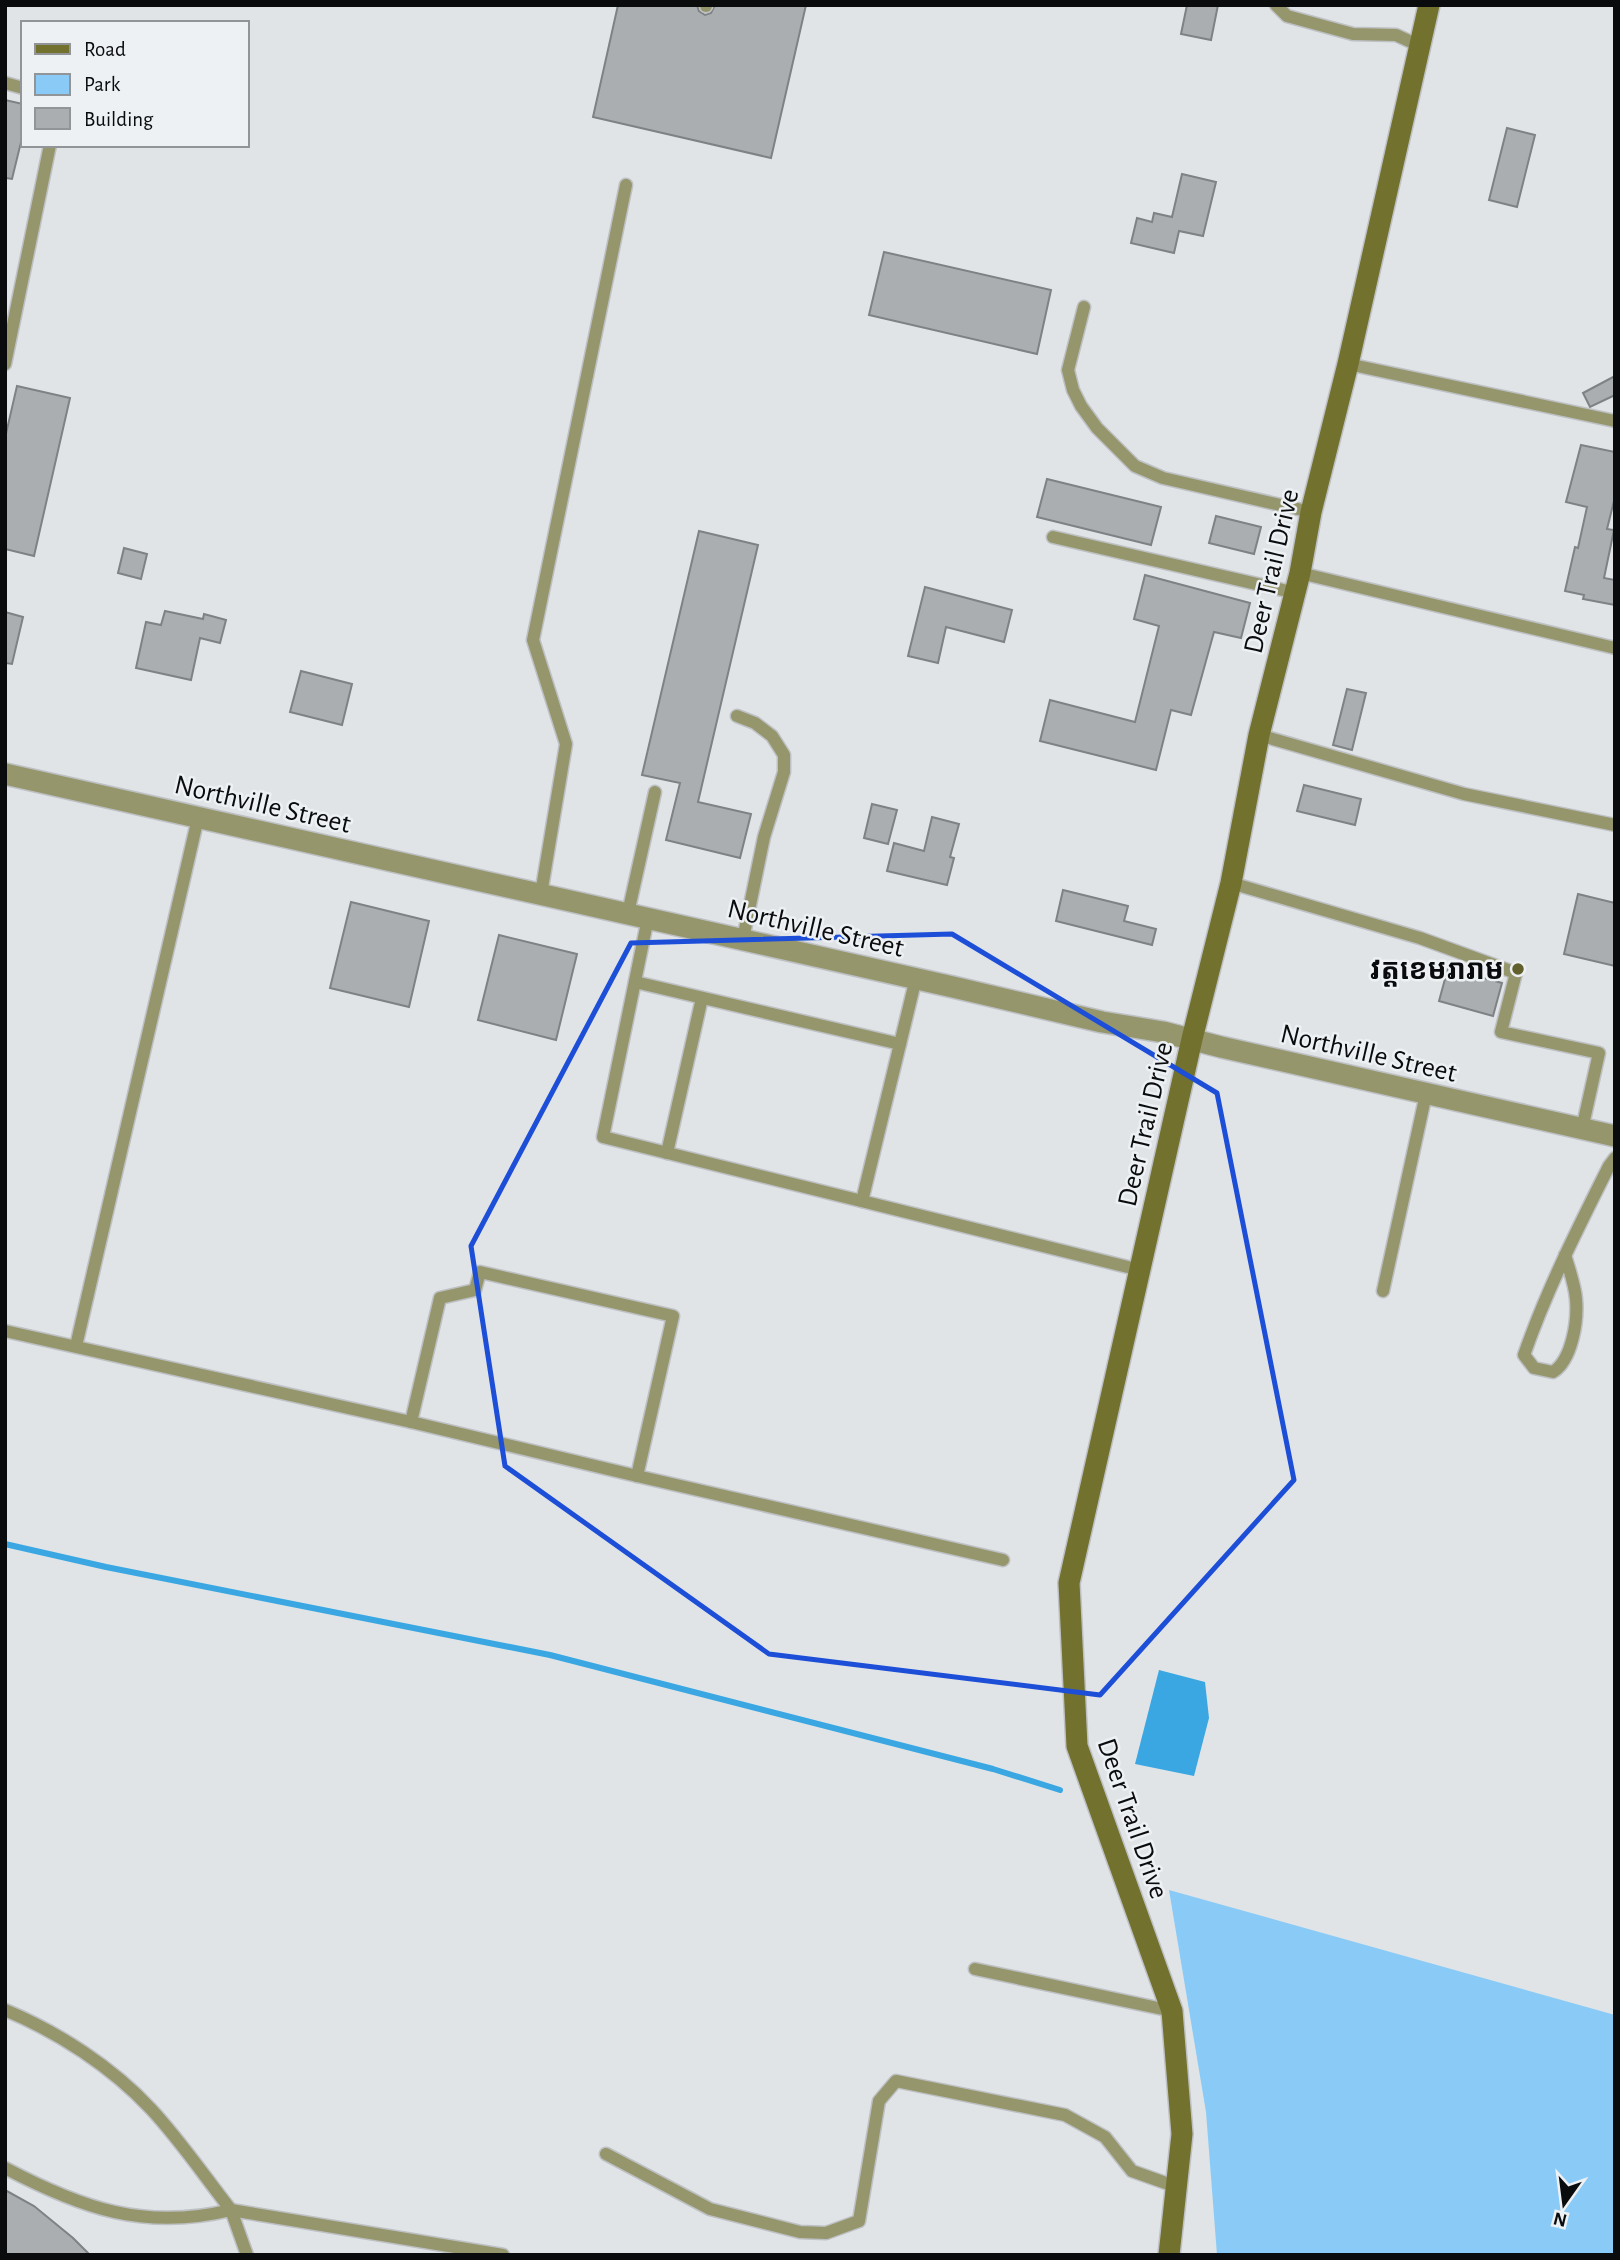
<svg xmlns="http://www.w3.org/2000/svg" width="1620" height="2260" viewBox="0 0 1620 2260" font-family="'Alegreya Sans','Noto Sans Khmer',sans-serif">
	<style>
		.green { fill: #89cbf6 }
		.water { fill: #3aa7e2 }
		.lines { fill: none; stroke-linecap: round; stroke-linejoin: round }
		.stream { stroke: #3aa7e2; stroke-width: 6 }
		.building { fill: #aaaeb1; stroke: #7e8284; stroke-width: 2 }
		.lane-casing { stroke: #bec1c4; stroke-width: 15 }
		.street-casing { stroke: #bec1c4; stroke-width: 24 }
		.secondary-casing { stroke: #bec1c4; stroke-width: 24 }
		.lane { stroke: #96966d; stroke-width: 12 }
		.street { stroke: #96966d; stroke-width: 21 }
		.secondary { stroke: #72712e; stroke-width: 21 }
		.marked { fill: none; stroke: #1d4ed8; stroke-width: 5; stroke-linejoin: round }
		.poi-dot { fill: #62612e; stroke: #edf1f4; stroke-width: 2.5 }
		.labels { text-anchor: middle; stroke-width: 5; stroke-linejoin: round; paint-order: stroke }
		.street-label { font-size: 28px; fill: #0a0b0c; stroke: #edf1f4 }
		.poi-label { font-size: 28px; font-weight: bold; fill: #0a0b0c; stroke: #edf1f4; text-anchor: end }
	</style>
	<rect width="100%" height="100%" fill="#e0e4e7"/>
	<!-- green -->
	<path class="green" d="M1169 1890 1615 2015V2255H1217L1206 2112Z"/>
	<!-- water -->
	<path class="water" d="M1159 1670 1205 1682 1209 1718 1194 1776 1135 1764Z"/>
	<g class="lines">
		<!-- stream -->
		<path class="stream" d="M5 1544 106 1567 550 1655 993 1769 1060 1790"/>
	</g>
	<!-- building -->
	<g class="building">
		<path d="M618 5H697L699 11 705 15 711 13 715 5H806L771 158 593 117Z"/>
		<path d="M1187 5H1218L1211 40 1181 34Z"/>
		<path d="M5 100 23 104V134L12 179 5 178Z"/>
		<path d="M1507 128 1535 135 1517 207 1489 200Z"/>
		<path d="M1182 174 1216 182 1203 236 1179 231 1174 253 1131 243 1137 218 1152 222 1154 213 1172 217Z"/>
		<path d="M884 252 1051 290 1037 354 869 315Z"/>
		<path d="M1615 376V395L1590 407 1583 393Z"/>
		<path d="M17 386 70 398 34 556 5 549V438Z"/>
		<path d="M1581 445 1615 452V497L1607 529 1614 530 1604 578 1615 580V605L1583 599 1584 595 1565 591 1575 547 1578 548 1587 507 1566 502Z"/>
		<path d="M1047 479 1161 507 1151 545 1037 517Z"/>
		<path d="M1216 516 1261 527 1254 554 1209 543Z"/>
		<path d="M699 531 758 545 698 802 751 814 740 858 666 840 680 783 642 775Z"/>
		<path d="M124 548 147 554 141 579 118 573Z"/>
		<path d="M1145 575 1250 603 1241 638 1214 632 1191 715 1171 710 1156 770 1040 741 1050 700 1135 722 1159 626 1134 619Z"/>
		<path d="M925 587 1012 610 1004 642 946 627 938 663 908 656Z"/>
		<path d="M165 611 203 619 204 614 226 620 220 643 200 638 191 680 136 668 146 622 161 625Z"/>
		<path d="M5 612 23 617 12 664 5 663Z"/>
		<path d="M301 671 352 684 342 725 290 712Z"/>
		<path d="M1347 689 1366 693 1352 750 1333 745Z"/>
		<path d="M1304 785 1361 799 1355 825 1297 811Z"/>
		<path d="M872 804 897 810 888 844 864 838Z"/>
		<path d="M932 817 959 824 950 857 954 858 947 885 887 871 894 843 924 851Z"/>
		<path d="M1063 890 1128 906 1124 921 1156 929 1152 945 1056 921Z"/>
		<path d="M1578 894 1615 903V966L1564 954Z"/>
		<path d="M351 902 429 921 409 1007 330 988Z"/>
		<path d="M499 935 577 954 556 1040 478 1020Z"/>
		<path d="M1448 968 1502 983 1493 1016 1439 1001Z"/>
		<path d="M5 2190 34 2206 73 2238 90 2255H5Z"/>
	</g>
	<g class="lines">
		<defs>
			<g id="lane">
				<path d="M1276 5 1287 16 1353 34 1396 35 1420 46"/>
				<path d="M706 6V5"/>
				<path d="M5 83 23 88"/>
				<path d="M1084 307 1068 370 1073 390 1081 406 1097 428 1135 466 1163 478 1311 512"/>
				<path d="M5 364 50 145"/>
				<path d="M1348 364 1615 421"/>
				<path d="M1053 537 1296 593"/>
				<path d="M1300 573 1615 648"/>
				<path d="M737 716 755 723 772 736 784 755V772L764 837 743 939"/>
				<path d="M1259 735 1464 794 1615 825"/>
				<path d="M1231 883 1420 938 1516 973 1501 1032 1599 1053 1582 1129"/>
				<path d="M541 894 566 744 533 640 626 185"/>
				<path d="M628 913 655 792"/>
				<path d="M648 918 603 1137 1140 1270"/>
				<path d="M635 982 900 1044"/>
				<path d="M667 1153 702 998"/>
				<path d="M862 1201 916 978"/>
				<path d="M1565 1255C1569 1269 1575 1285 1576 1299 1578 1321 1572 1360 1553 1372L1534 1368 1524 1355C1547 1289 1578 1228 1609 1166L1615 1158"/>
				<path d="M1383 1291 1426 1094"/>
				<path d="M5 1331 411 1422 637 1476 1003 1560"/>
				<path d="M76 1346 198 818"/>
				<path d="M411 1422 440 1298 475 1290 480 1272 673 1316 637 1476"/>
				<path d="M975 1969 1172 2011"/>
				<path d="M5 2010C58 2032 112 2067 151 2109 180 2140 205 2177 231 2210 145 2231 81 2208 5 2168"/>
				<path d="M606 2154 710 2209 800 2232 826 2233 859 2221 879 2101 896 2081 1065 2115 1105 2137 1132 2171 1177 2187"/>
				<path d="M247 2255 231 2210 503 2255"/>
			</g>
			<path id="street" d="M5 774 953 987 1102 1022 1163 1032 1221 1047 1615 1136"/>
			<path id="secondary" d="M1169 2255 1182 2134 1172 2011 1077 1746 1069 1583 1192 1039 1231 883 1259 735 1300 573 1311 512 1348 364 1429 5"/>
		</defs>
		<!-- lane casing -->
		<use href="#lane" class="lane-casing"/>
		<!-- street casing -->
		<use href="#street" class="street-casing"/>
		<!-- secondary casing -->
		<use href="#secondary" class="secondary-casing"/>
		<!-- lane -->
		<use href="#lane" class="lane"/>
		<!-- street -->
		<use href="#street" class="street"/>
		<!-- secondary -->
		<use href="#secondary" class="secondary"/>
	</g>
	<!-- marked area -->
	<path class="marked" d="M952 934 1217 1093 1294 1480 1100 1695 769 1654 505 1466 471 1246 631 943Z"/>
	<!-- markers -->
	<circle class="poi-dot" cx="1518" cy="969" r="7"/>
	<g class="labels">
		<!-- street labels -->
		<g class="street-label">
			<text transform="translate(1270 571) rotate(-77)" y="10">Deer Trail Drive</text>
			<text transform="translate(263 803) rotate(13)" y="10">Northville Street</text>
			<text transform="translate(816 927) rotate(13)" y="10">Northville Street</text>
			<text transform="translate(1369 1052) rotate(13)" y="10">Northville Street</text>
			<text transform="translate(1144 1124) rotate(-77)" y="10">Deer Trail Drive</text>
			<text transform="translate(1134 1818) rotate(71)" y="10">Deer Trail Drive</text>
		</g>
		<!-- poi labels -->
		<g class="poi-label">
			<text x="1504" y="979">វត្តខេមរារាម</text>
		</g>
	</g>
	<!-- border -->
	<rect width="1620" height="2260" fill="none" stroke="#0a0b0c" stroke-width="14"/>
	<!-- legend -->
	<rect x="21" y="21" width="228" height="126" fill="#edf1f4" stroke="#929597" stroke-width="2"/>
	<rect x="35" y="44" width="35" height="10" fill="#72712e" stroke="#929597" stroke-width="2"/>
	<text x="84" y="56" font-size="21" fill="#0a0b0c">Road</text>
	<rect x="35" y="74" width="35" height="21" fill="#89cbf6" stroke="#929597" stroke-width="2"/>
	<text x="84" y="91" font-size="21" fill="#0a0b0c">Park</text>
	<rect x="35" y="108" width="35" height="21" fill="#aaaeb1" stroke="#929597" stroke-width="2"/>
	<text x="84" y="126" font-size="21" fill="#0a0b0c">Building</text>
	<!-- north arrow -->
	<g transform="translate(1564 2204) rotate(194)" stroke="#edf1f4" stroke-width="5" paint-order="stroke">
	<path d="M0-5L12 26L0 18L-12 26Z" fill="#0a0b0c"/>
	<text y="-10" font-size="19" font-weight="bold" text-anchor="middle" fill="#0a0b0c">N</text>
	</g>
</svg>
